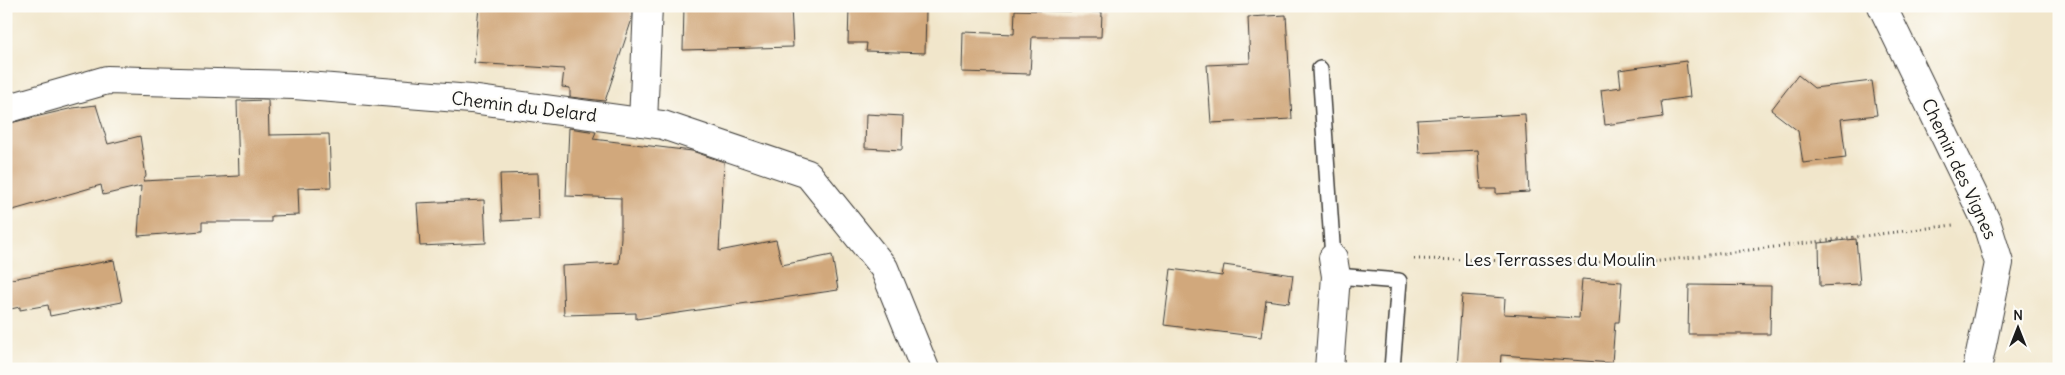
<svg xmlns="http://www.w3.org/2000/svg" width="2065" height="375" viewBox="0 0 2065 375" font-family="Delius,sans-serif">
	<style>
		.building { fill: #d1a87b }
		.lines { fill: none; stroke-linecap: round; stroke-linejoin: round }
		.service-casing { stroke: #3c3a36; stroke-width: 18 }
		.minor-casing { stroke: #3c3a36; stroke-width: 30 }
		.path { stroke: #3c3a36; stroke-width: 3; stroke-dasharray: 1 4; stroke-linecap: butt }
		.service { stroke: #fff; stroke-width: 15 }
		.minor { stroke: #fff; stroke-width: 28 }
		.labels { text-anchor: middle; stroke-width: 4.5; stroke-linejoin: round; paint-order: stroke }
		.street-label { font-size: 18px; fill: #1c1c1c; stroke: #fdfcf7 }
	</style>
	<rect width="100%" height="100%" fill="#fdfcf7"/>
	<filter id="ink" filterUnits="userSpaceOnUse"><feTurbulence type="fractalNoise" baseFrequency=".02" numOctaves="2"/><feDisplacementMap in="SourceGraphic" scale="10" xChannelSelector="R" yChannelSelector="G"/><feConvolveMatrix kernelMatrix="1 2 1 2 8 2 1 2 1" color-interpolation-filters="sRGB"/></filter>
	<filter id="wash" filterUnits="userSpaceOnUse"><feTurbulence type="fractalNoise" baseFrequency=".0096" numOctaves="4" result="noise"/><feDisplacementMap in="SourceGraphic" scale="20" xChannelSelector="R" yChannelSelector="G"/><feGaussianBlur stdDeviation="1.12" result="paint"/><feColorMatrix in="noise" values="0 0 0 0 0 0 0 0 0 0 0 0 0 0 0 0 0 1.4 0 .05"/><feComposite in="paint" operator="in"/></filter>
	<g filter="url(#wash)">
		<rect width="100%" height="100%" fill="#f1e6cb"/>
		<g id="blocks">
			<!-- building -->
			<g class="building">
				<path d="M479 6H632V19L605 101 570 97V88L562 87 564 69 474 63Z"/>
				<path d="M684 6H791L793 47 683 50Z"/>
				<path d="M849 8 926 10 925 53 866 51 867 43H848Z"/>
				<path d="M1015 10 1102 12 1101 37H1032L1030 74 962 72 963 32 1014 34Z"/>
				<path d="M1286 15 1292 119 1211 123 1207 65 1250 63 1248 17Z"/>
				<path d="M1686 61 1690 97 1661 101 1663 117 1605 125 1601 90 1621 87 1619 70Z"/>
				<path d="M1798 75 1814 88 1872 81 1877 115 1841 119 1846 158 1803 163 1798 131 1771 110Z"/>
				<path d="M268 100 269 135 329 134 331 187 298 188 299 215 271 216V222H202V231L138 236 141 186 103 195 101 185 6 212V124L73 108 96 105 108 144 140 136 146 176 143 181 239 176 237 101Z"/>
				<path d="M866 114 903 116 902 150 865 148Z"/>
				<path d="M1525 114 1529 192 1496 194V189H1481L1478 150 1419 153 1417 120Z"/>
				<path d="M569 128 596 132 593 139 692 151 724 162 719 251 776 240 782 265 832 255 838 290 636 319V313L564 315 562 266 619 263 621 237V198L566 196Z"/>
				<path d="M538 173 539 219 502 221 500 174Z"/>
				<path d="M484 200 486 243 420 246 417 203Z"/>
				<path d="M1856 239 1860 284 1820 286 1819 243Z"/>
				<path d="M114 260 122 302 50 316 48 305 20 310V307L6 310V280Z"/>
				<path d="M1224 265 1293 275 1289 303 1266 300 1261 337 1164 325 1171 269 1222 276Z"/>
				<path d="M1582 279 1622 282 1619 322H1615L1612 363 1501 355 1500 369H1457L1462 295 1505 298 1504 314 1579 318Z"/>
				<path d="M1689 285 1771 286 1770 334H1688Z"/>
			</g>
		</g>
	</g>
	<g filter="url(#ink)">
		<use href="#blocks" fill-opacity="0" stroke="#3c3a36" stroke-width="1"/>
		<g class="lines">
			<defs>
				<g id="service">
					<path d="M1320 69 1333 258"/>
					<path d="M1336 276 1399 281 1392 369"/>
				</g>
				<g id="minor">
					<path d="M1882 6 1986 221 1999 263 1977 369"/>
					<path d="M6 109 107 80 294 85 471 99 663 125 808 174 884 268 925 369"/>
					<path d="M643 122 648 6"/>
					<path d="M1329 369 1336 276 1333 258"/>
				</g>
			</defs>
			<!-- service casing -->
			<use href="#service" class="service-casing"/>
			<!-- minor casing -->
			<use href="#minor" class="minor-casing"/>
			<!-- path -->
			<path class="path" d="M1414 259 1644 263 1953 225"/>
			<!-- service -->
			<use href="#service" class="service"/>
			<!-- minor -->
			<use href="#minor" class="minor"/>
		</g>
	</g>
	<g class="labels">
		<!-- street labels -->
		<g class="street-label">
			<text transform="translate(524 107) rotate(7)" y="6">Chemin du Delard</text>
			<text transform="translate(1959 169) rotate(65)" y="6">Chemin des Vignes</text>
			<text x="1560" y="266">Les Terrasses du Moulin</text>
		</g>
	</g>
	<!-- margin -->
	<rect width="2065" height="375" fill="none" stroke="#fdfcf7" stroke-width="25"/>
	<!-- north arrow -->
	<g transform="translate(2018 328)" stroke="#fdfcf7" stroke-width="4" paint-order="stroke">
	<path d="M0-4L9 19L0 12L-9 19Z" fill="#1c1c1c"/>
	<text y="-8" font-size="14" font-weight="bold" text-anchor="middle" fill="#1c1c1c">N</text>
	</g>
</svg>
